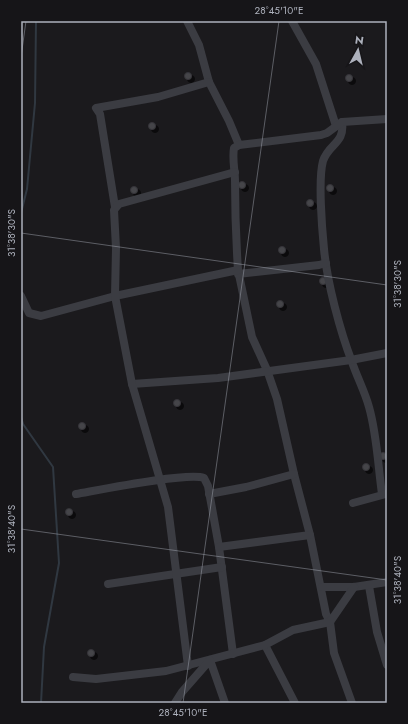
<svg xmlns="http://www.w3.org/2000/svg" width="408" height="724" viewBox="0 0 408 724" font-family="Jost,sans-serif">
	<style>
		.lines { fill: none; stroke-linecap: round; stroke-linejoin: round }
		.stream { stroke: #303841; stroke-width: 2 }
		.building { fill: #45454a; stroke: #353439; filter: url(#shadow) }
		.minor { stroke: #3b3c42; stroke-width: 8 }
		.ticks { fill: none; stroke: #adb1bc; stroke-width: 1; stroke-opacity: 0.45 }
		.neatline { fill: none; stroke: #adb1bc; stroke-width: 1.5 }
		.ticks-label { font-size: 10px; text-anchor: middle; fill: #adb1bc }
	</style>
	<defs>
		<filter id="shadow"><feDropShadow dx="3" dy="3" stdDeviation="0" flood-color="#0009"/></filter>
	</defs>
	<rect width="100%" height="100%" fill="#1b1a1d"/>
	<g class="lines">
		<!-- stream -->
		<g class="stream">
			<path d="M21 213 27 189 35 103 36 21"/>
			<path d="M21 417 23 424 53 467 59 563 44 647 41 703"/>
		</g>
	</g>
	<!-- building -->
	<g class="building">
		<circle cx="188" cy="76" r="3.5"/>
		<circle cx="349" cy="78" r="3.5"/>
		<circle cx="152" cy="126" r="3.5"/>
		<circle cx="242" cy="185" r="3.5"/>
		<circle cx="330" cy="188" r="3.5"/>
		<circle cx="134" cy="190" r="3.5"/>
		<circle cx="310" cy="203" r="3.5"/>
		<circle cx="282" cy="250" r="3.5"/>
		<circle cx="323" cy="281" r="3.5"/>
		<circle cx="280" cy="304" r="3.5"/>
		<circle cx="177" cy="403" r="3.5"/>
		<circle cx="82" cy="426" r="3.5"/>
		<circle cx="383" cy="456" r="3.5"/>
		<circle cx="366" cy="467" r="3.5"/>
		<circle cx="69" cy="512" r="3.5"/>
		<circle cx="91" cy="653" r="3.5"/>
	</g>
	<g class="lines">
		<!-- minor -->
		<g class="minor">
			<path d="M187 21 199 45 209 82 229 121 239 145"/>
			<path d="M292 21 316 64 336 126"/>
			<path d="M342 122C345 144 329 143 323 161 318 179 322 229 324 249 327 282 340 331 352 362 357 377 365 392 369 407 377 435 378 466 382 494"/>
			<path d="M115 207 100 114 96 108 158 97 209 82"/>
			<path d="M238 270 252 337 267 370 277 399 294 474 310 535 326 614 330 622 334 653 352 703"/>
			<path d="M238 274 319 265 326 263"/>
			<path d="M21 296 29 313 41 316 115 296 238 270C236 240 235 211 235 181 235 170 232 159 234 148L239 145 321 135 327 133 342 122 387 119"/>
			<path d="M132 384 218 378 351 360 387 353"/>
			<path d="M76 494C99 490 188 472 204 478L208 486 219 547 233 654"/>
			<path d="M209 494 246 487 294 474"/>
			<path d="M353 503 386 494"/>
			<path d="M219 547 310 535"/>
			<path d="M108 584 222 567"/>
			<path d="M369 586 377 632 387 665"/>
			<path d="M322 587H354L387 582"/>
			<path d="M265 645 295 703"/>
			<path d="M188 666 168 507 132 384 115 296 116 248 114 210 119 204 235 172"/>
			<path d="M73 677 96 679 166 671 265 645 293 630 330 622 354 587"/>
			<path d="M175 703 182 692 210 660 225 703"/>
		</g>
	</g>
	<!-- ticks -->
	<path class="ticks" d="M21 57 26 21M21 233 387 285M21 529 387 580M183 703 279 21"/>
	<!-- border -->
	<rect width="408" height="724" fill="none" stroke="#161518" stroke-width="44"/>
	<!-- north arrow -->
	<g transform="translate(358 50) rotate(8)" stroke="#161518" stroke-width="3" paint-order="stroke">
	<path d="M0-3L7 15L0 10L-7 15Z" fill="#adb1bc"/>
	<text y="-6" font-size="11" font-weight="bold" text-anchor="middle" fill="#adb1bc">N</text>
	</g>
	<rect x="22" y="22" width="364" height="680" class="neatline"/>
	<g class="ticks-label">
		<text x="279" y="14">28°45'10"E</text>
		<text transform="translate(11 233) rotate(-90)" y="4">31°38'30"S</text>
		<text transform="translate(397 284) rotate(-90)" y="4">31°38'30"S</text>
		<text transform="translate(11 529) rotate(-90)" y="4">31°38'40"S</text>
		<text transform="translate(397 580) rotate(-90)" y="4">31°38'40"S</text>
		<text x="183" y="716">28°45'10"E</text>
	</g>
</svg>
